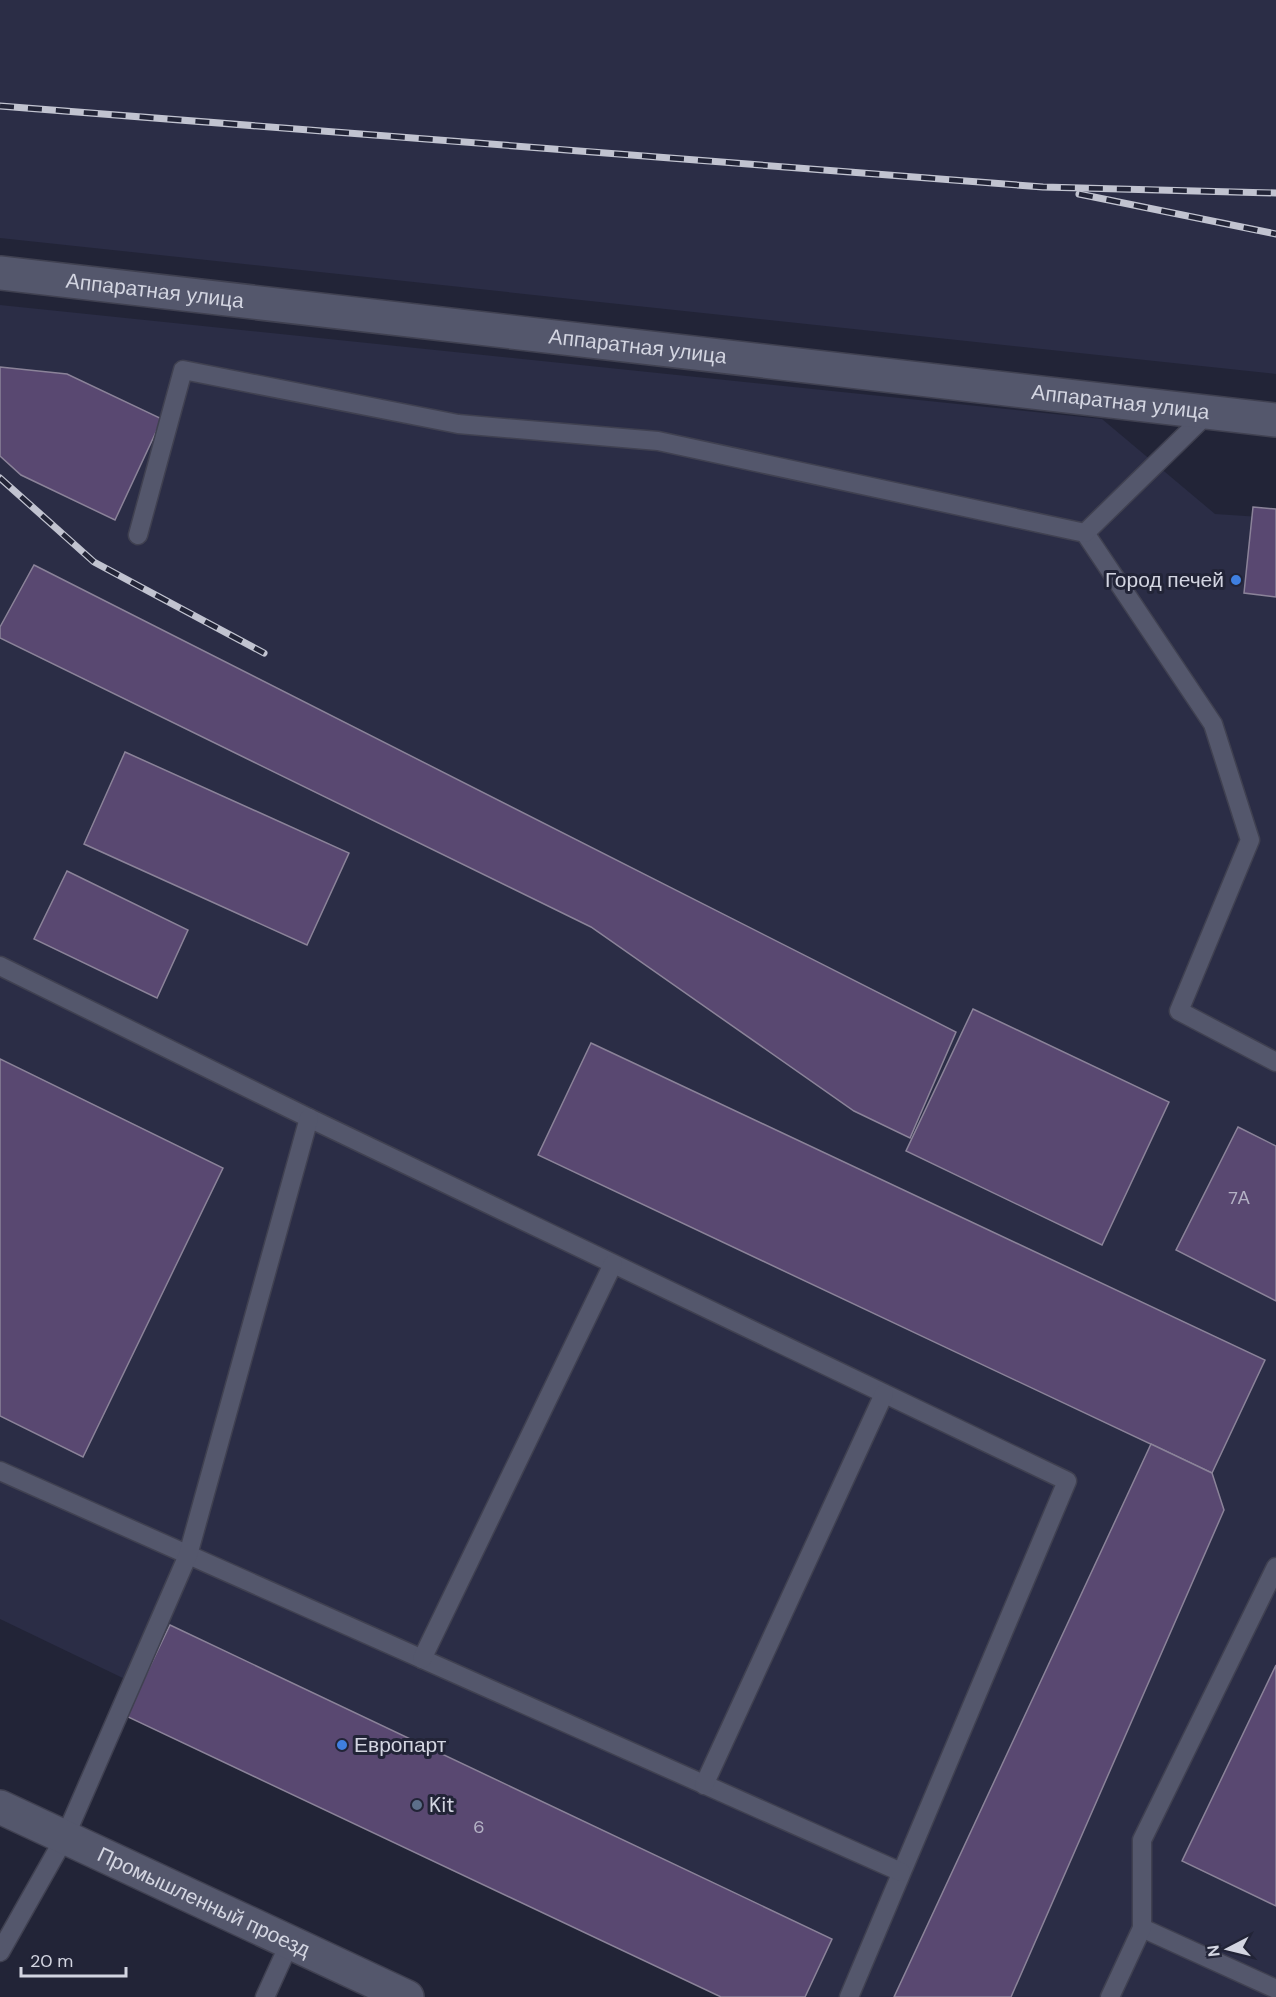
<svg xmlns="http://www.w3.org/2000/svg" width="1276" height="1997" viewBox="0 0 1276 1997" font-family="'DM Sans',sans-serif">
	<style>
		.built { fill: #2b2d46 }
		.building { fill: #594871; stroke: #8b8399; stroke-width: 1.5 }
		.lines { fill: none; stroke-linecap: round; stroke-linejoin: round }
		.lane-casing { stroke: #404151; stroke-width: 21 }
		.street-casing { stroke: #404151; stroke-width: 36 }
		.lane { stroke: #54576c; stroke-width: 18 }
		.street { stroke: #54576c; stroke-width: 33 }
		.rail-casing { stroke: #c1c3d0; stroke-width: 7 }
		.rail { stroke: #222437; stroke-width: 4.5; stroke-dasharray: 14; stroke-linecap: butt }
		.shop-dot { fill: #3f7fe0; stroke: #222437; stroke-width: 2 }
		.service-dot { fill: #5c6f8a; stroke: #222437; stroke-width: 2 }
		.labels { text-anchor: middle; stroke-width: 6; stroke-linejoin: round; paint-order: stroke }
		.number-label { font-size: 18px; fill: #b4b2c5 }
		.street-label { font-size: 21px; fill: #d3d5e1; stroke: #222437 }
		.poi-label { font-size: 21px; fill: #d3d5e1; stroke: #222437; text-anchor: start }
	</style>
	<rect width="100%" height="100%" fill="#222437"/>
	<!-- built -->
	<g class="built">
		<path d="M0 0H1276V374L0 238Z"/>
		<path d="M0 305 1102 419 1215 514 1276 518V1997H787L0 1619Z"/>
	</g>
	<!-- building -->
	<g class="building">
		<path d="M0 367 67 374 162 419 115 520 21 475 0 456Z"/>
		<path d="M1253 507 1276 509V597L1244 593Z"/>
		<path d="M34 565 956 1032 910 1138 854 1111 591 927 0 638V627Z"/>
		<path d="M125 752 349 853 307 945 84 844Z"/>
		<path d="M67 871 188 930 157 998 34 939Z"/>
		<path d="M973 1009 1169 1102 1102 1245 906 1151Z"/>
		<path d="M591 1043 1265 1360 1212 1473 538 1155Z"/>
		<path d="M0 1059 223 1168 83 1457 0 1416Z"/>
		<path d="M1238 1127 1276 1146V1301L1176 1250Z"/>
		<path d="M1151 1444 1212 1473 1224 1510 1011 1997H894Z"/>
		<path d="M170 1625 832 1939 805 1997H721L126 1716Z"/>
		<path d="M1276 1665V1906L1182 1861Z"/>
	</g>
	<g class="lines">
		<defs>
			<g id="lane">
				<path d="M1085 533 1213 724 1250 840 1179 1011 1276 1062"/>
				<path d="M138 535 183 370 458 424 658 441 1085 533 1209 412"/>
				<path d="M0 966 309 1118 1067 1481 849 1997"/>
				<path d="M0 1471 901 1872"/>
				<path d="M422 1659 613 1264"/>
				<path d="M704 1785 884 1394"/>
				<path d="M1142 1928 1276 1989"/>
				<path d="M0 1952 65 1837 188 1555 309 1118"/>
				<path d="M265 1997 290 1942"/>
				<path d="M1110 1997 1142 1928V1840L1276 1567"/>
			</g>
			<g id="street">
				<path id="s1" d="M0 273 1276 420"/>
				<path id="s2" d="M0 1807 407 1997"/>
			</g>
		</defs>
		<!-- lane casing -->
		<use href="#lane" class="lane-casing"/>
		<!-- street casing -->
		<use href="#street" class="street-casing"/>
		<!-- lane -->
		<use href="#lane" class="lane"/>
		<!-- street -->
		<use href="#street" class="street"/>
		<defs>
			<g id="rail">
				<path d="M0 106 1043 187 1276 193"/>
				<path d="M1079 194 1276 234"/>
				<path d="M0 478 94 562 264 653"/>
			</g>
		</defs>
		<!-- rail casing -->
		<use href="#rail" class="rail-casing"/>
		<!-- rail -->
		<use href="#rail" class="rail"/>
	</g>
	<!-- markers -->
	<g class="shop-dot">
		<circle cx="1236" cy="580" r="6"/>
		<circle cx="342" cy="1745" r="6"/>
	</g>
	<circle class="service-dot" cx="417" cy="1805" r="6"/>
	<g class="labels">
		<!-- number labels -->
		<g class="number-label">
			<text x="1239" y="1204">7А</text>
			<text x="479" y="1833">6</text>
		</g>
		<!-- street labels -->
		<g class="street-label">
			<text dy="7" stroke="none"><textPath href="#s1" startOffset="156">Аппаратная улица</textPath></text>
			<text dy="7" stroke="none"><textPath href="#s1" startOffset="642">Аппаратная улица</textPath></text>
			<text dy="7" stroke="none"><textPath href="#s1" startOffset="1128">Аппаратная улица</textPath></text>
			<text dy="7" stroke="none"><textPath href="#s2" startOffset="225">Промышленный проезд</textPath></text>
		</g>
		<!-- poi labels -->
		<g class="poi-label">
			<text x="1224" y="587" text-anchor="end">Город печей</text>
			<text x="354" y="1752">Европарт</text>
			<text x="429" y="1812">Kit</text>
		</g>
	</g>
	<!-- north arrow -->
	<g transform="translate(1228 1949) rotate(263)" stroke="#222437" stroke-width="4.5" paint-order="stroke">
	<path d="M0-4.5L10 22L0 15L-10 22Z" fill="#d3d5e1"/>
	<text y="-9" font-size="16" font-weight="bold" text-anchor="middle" fill="#d3d5e1">N</text>
	</g>
	<!-- scale -->
	<path d="M21 1967v9h105v-9" fill="none" stroke="#d3d5e1" stroke-width="3"/>
	<text x="30" y="1967" font-size="18" fill="#d3d5e1" stroke="#222437" stroke-width="4.5" paint-order="stroke">20 m</text>
</svg>
